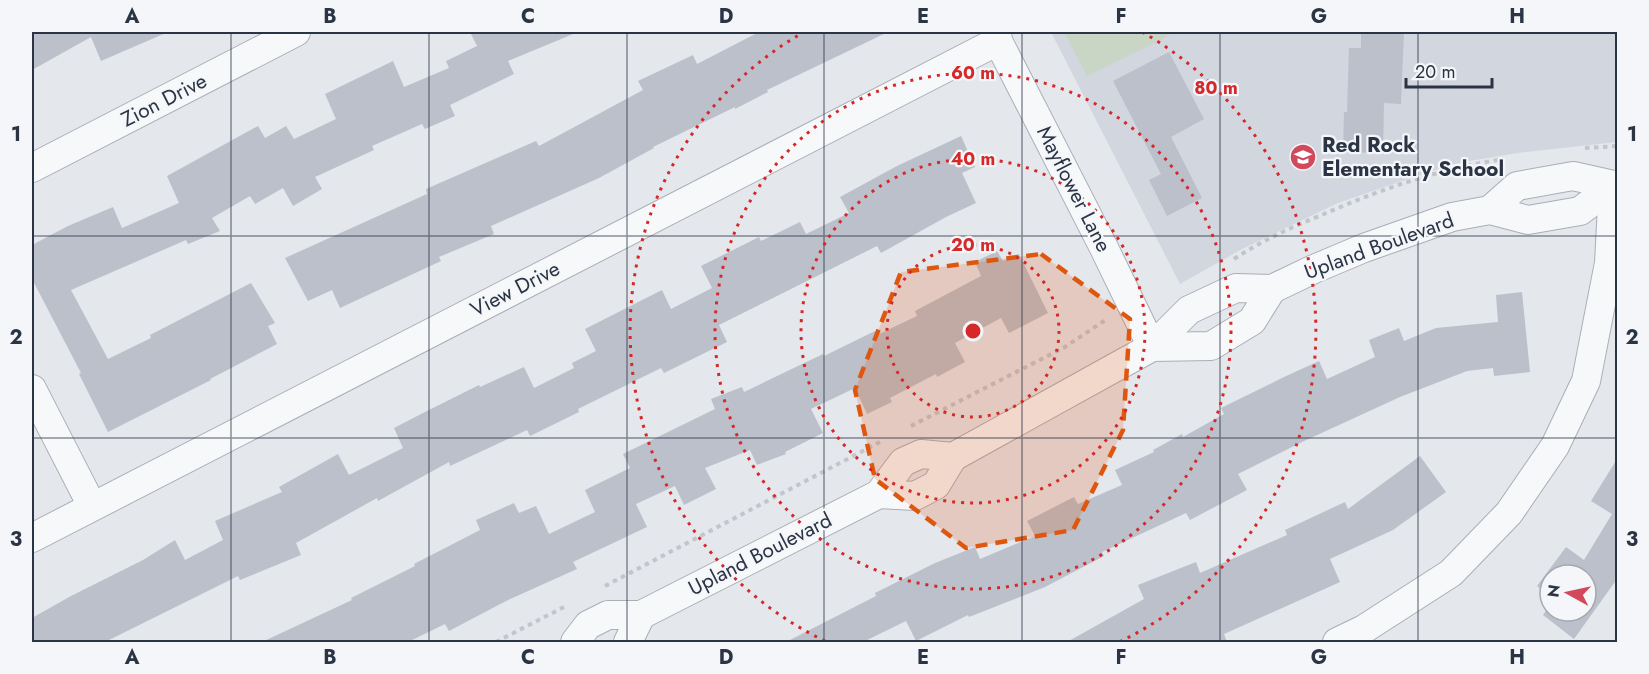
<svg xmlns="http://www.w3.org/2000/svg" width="1649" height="674" viewBox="0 0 1649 674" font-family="Jost,sans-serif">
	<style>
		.built { fill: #d2d6de }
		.grass { fill: #c9d6c5 }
		.building { fill: #bbc0ca }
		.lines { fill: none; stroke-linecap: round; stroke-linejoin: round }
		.minor-casing { stroke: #a9aeb7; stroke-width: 30 }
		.path { stroke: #c2c5cb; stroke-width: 4; stroke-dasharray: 4.5 4.5; stroke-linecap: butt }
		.minor { stroke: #f7f8fa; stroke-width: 28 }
		.marked { fill: #df570f; fill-opacity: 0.2; stroke: #df570f; stroke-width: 4.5; stroke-dasharray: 12 8; stroke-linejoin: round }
		.grid { fill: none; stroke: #2b3445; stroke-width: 1.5; stroke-opacity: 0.55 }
		.ring { fill: none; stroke: #d62828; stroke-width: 3; stroke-dasharray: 3 6 }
		.labels { text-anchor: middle; stroke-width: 4.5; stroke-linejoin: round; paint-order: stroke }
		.street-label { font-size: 21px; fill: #2b3445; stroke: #f4f6f9 }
		.poi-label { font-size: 21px; font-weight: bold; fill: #2b3445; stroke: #f4f6f9; text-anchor: start }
		.centre { fill: #d62828; stroke: #f4f6f9; stroke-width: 3 }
		.ring-label { font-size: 18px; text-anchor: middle; font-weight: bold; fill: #d62828; stroke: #f4f6f9; stroke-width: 4.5; stroke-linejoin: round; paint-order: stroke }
		.neatline { fill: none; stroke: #2b3445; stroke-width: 2 }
		.grid-label { font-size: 20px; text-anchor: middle; font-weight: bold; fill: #2b3445 }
	</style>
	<rect width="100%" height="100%" fill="#e4e7ec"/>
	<!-- built -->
	<path class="built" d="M1051 32H1617V142L1518 153 1463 162 1422 174 1338 203 1242 249 1180 284Z"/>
	<!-- grass -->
	<path class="grass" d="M1064 32H1174L1161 40 1087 76Z"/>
	<!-- building -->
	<g class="building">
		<path d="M32 32H168L101 61 91 37 32 70Z"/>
		<path d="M470 32H578L508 61 514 74 450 105 455 116 425 129 422 124 372 146 374 150 315 177 322 189 293 206 283 188 255 204 250 196 212 218 220 231 188 244 186 240 71 290 108 359 151 338 150 335 251 283 275 323 268 326 277 344 210 379 211 380 108 432 79 374 81 373 32 279V245L68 226 113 207 122 228 179 203 167 176 258 126 265 138 286 126 294 139 336 119 325 94 393 61 404 87 449 68 446 61 477 46Z"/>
		<path d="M759 32H888L767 90 768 92 735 109V107L653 147 654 148 599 178 491 226 494 234 439 257 441 261 340 308 332 290 308 301 285 258 427 194 426 189 536 141 539 146 643 90 638 81 693 55 697 64Z"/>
		<path d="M1361 32H1404L1401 104 1384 103 1383 153 1343 152 1344 112H1347L1349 48H1361Z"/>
		<path d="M1169 52 1204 119 1171 137 1202 198 1167 216 1149 180 1161 174 1113 81Z"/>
		<path d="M961 136 975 167 962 173 976 203 946 217 881 253 877 246 719 325 727 342 664 373 661 368 578 409 579 412 530 436 527 430 450 466 449 462 378 501 377 498 296 543 301 555 240 580 238 576 105 642H32V618L71 596 143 560 175 540 185 560 223 540 215 521 282 492 279 487 338 454 349 475 403 448 394 428 425 412 479 385 480 387 524 367 534 388 574 368 572 363 596 351 585 329 662 290 671 309 712 288 701 266 759 237 761 241 800 222 806 234 849 213 840 197 897 166Z"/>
		<path d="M997 251 1003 261 1019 254 1048 313 1009 333 1001 318 955 343 965 362 937 377 936 374 890 398 892 402 867 414 855 388 811 409 823 433 785 452 786 454 757 465 750 450 705 468 716 489 684 505 675 486 636 504 647 527 573 562 577 569 506 601 449 631 445 624 408 642H262L352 600 351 598 415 566 414 564 480 530 476 520 514 503 519 513 536 506 549 534 595 512 585 490 630 468 623 454 715 409 711 399 742 387 744 392 823 354 824 356 875 331 877 335 917 316 915 311 981 276 975 262Z"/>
		<path d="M1522 292 1530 372 1494 376 1493 368 1467 371 1400 397 1302 442 1238 474 1247 490 1190 520 1186 513 1102 552 1104 556 1045 587 969 617 968 615 916 641 906 621 863 642H786L876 596 875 593 935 563 975 547 980 559 1035 536 1027 521 1074 497 1078 504 1122 485 1115 470 1154 452 1153 450 1182 434 1183 437 1224 414 1221 408 1284 377 1319 361 1327 379 1375 357 1369 340 1399 328 1404 341 1436 328 1498 322 1496 295Z"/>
		<path d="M1420 456 1446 492 1393 530 1330 559 1340 582 1224 634 1227 642H1067L1144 599 1138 585 1196 562 1200 573 1287 535 1285 530 1345 502 1348 509Z"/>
		<path d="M1617 459V579L1574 639 1543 615 1550 605V611H1586V575H1550V596L1537 586 1566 547 1584 560 1612 514 1591 501Z"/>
	</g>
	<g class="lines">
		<defs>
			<g id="minor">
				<path d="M997 32 998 41 1104 248 1152 347"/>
				<path d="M32 168 296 32"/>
				<path d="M1490 210 1517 186 1573 176 1618 186"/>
				<path d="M1152 347 1211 346 1252 321 1272 289"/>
				<path d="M32 389 92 506"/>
				<path d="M879 494 915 496 936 485 953 457 1152 347 1189 310 1236 288 1272 289 1314 269 1364 248 1452 217 1490 210 1528 220 1580 211 1613 186"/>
				<path d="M32 538 998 41"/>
				<path d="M575 642 588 625 608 615H641L879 494 903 462 921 454 953 457"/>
				<path d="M628 642 641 615"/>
				<path d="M1337 642 1364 629 1451 573 1509 513 1555 446 1586 381 1609 263 1613 186"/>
			</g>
		</defs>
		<!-- minor casing -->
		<use href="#minor" class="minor-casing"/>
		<!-- path -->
		<g class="path">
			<path d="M1585 148 1618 146"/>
			<path d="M1234 259C1263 240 1292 227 1324 214 1381 189 1442 168 1504 159"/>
			<path d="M911 426 1065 347 1107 319"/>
			<path d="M605 586 880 442"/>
			<path d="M496 642 564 607"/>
		</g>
		<!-- minor -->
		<use href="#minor" class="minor"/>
	</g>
	<!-- marked area -->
	<path class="marked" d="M1041 254 1130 319 1123 430 1073 530 966 548 875 479 855 390 901 272Z"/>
	<!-- grid -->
	<path class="grid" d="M231 32V642M429 32V642M627 32V642M824 32V642M1022 32V642M1220 32V642M1418 32V642M32 236H1618M32 438H1618"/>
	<!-- distance rings -->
	<g class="ring">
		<circle cx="973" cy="331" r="86"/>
		<circle cx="973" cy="331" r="172"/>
		<circle cx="973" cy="331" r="258"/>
		<path d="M825 641A344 344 0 0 1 804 32M1142 32A344 344 0 0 1 1121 641"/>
	</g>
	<!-- icons -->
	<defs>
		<symbol id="school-disc" viewBox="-11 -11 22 22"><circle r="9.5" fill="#d1495b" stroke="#f4f6f9"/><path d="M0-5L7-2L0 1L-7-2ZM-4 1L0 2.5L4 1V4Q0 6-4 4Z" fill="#fff"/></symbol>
	</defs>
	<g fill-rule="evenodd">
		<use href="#school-disc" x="1288" y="142" width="30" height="30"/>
	</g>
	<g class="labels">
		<!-- street labels -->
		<g class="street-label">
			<text transform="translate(164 100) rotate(-27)" y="7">Zion Drive</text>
			<text transform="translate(1074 189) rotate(63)" y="7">Mayflower Lane</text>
			<text transform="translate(1379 246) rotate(-20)" y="7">Upland Boulevard</text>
			<text transform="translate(515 289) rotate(-27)" y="7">View Drive</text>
			<text transform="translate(760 554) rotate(-27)" y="7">Upland Boulevard</text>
		</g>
		<!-- poi labels -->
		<g class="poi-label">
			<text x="1322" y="152">Red Rock<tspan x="1322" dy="24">Elementary School</tspan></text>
		</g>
	</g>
	<circle cx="973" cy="331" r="9" class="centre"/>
	<g class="ring-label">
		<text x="973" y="79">60 m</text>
		<text x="1216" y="94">80 m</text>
		<text x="973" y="165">40 m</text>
		<text x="973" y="251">20 m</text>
	</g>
	<!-- border -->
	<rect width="1649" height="674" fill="none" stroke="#f4f6f9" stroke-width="66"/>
	<!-- north arrow -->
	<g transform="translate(1568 593) rotate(278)"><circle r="28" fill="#f4f6f9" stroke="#a4a8b1" stroke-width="1.5"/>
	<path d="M0-4.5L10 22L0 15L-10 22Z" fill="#d1495b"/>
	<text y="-9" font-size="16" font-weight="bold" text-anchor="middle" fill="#2b3445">N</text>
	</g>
	<!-- scale -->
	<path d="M1406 78v9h86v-9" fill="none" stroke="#2b3445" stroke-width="3"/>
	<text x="1415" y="78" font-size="18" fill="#2b3445" stroke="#f4f6f9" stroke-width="4.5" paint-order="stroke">20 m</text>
	<rect x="33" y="33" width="1583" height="608" class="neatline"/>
	<g class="grid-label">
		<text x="132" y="23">A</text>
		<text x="330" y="23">B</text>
		<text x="528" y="23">C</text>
		<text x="726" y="23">D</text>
		<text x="923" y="23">E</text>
		<text x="1121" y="23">F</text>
		<text x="1319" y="23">G</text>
		<text x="1517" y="23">H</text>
		<text x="16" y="141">1</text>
		<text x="1632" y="141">1</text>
		<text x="16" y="344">2</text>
		<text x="1632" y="344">2</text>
		<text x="16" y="546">3</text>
		<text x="1632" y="546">3</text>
		<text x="132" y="664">A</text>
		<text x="330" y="664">B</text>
		<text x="528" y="664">C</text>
		<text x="726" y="664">D</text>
		<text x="923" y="664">E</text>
		<text x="1121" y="664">F</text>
		<text x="1319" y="664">G</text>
		<text x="1517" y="664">H</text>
	</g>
</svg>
